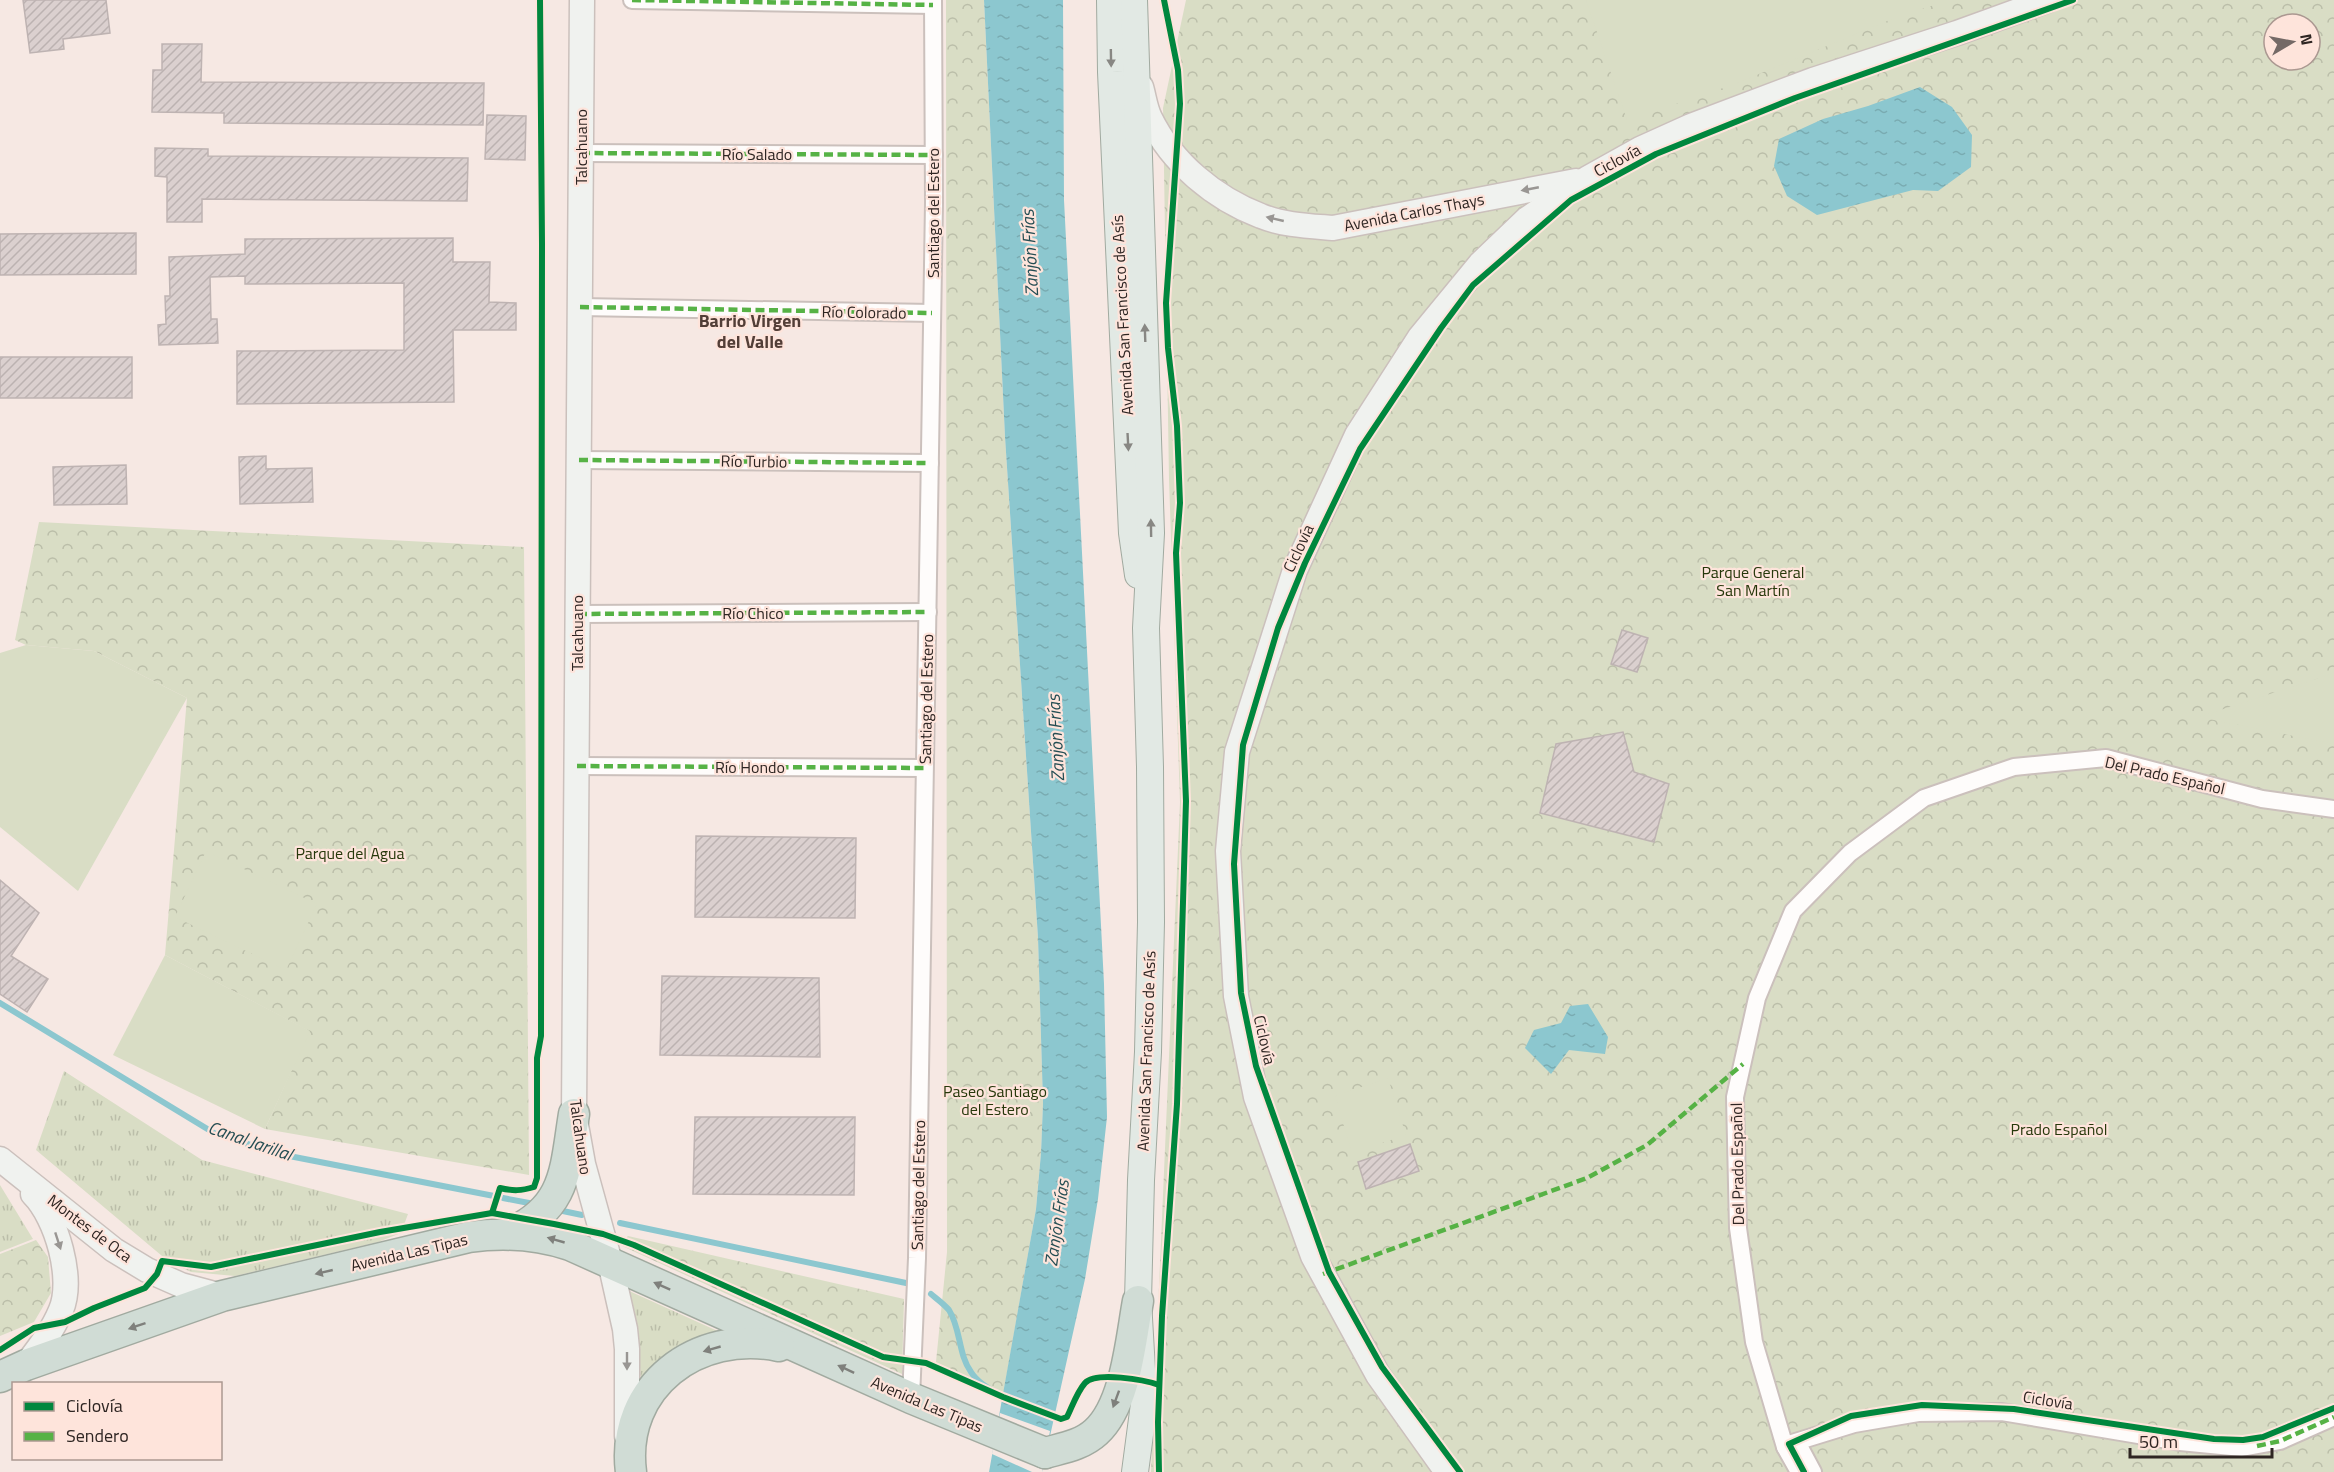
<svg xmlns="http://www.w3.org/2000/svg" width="2334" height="1472" viewBox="0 0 2334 1472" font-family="'Titillium Web',sans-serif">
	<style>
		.grass { fill: url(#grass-tufts) }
		.forest { fill: url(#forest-crowns); fill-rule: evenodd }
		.pitch { fill: #d9ddc5 }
		.water { fill: url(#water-ripples) }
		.pier { fill: #f6e8e3 }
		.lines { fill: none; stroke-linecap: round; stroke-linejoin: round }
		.stream { stroke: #8cc7cf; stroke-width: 6 }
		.building { fill: url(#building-hatch); stroke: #beb3b2; stroke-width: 1.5 }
		.street-casing { stroke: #cbc0bc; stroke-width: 20 }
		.secondary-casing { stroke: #cbc0bc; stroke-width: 27 }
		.primary-casing { stroke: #a1aaa0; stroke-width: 28 }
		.highway-casing { stroke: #a1aaa0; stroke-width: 33 }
		.street { stroke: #fefcfb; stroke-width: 16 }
		.secondary { stroke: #f0f2ef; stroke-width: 24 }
		.primary { stroke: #e2e9e4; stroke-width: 26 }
		.highway { stroke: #d0dcd5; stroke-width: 30 }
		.quiet { stroke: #56b245; stroke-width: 4.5; stroke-dasharray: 9 4.5; stroke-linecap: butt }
		.cycleway-casing { stroke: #fee4db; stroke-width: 10 }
		.cycleway { stroke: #00873e; stroke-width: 6 }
		.oneway { fill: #888783 }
		.oneway2 { fill: #999693 }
		.oneway3 { fill: #7f807c }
		.labels { text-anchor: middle; stroke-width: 4.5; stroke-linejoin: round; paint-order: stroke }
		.street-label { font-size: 16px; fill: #2e2522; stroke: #fee4db }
		.park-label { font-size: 16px; fill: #27380b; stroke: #fee4db }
		.water-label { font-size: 18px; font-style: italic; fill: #244d53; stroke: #fee4db }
		.neighbourhood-label { font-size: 18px; font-weight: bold; fill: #533e37; stroke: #fee4db }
	</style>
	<defs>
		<pattern id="grass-tufts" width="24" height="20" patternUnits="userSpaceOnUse" patternTransform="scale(1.5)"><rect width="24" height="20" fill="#d9ddc5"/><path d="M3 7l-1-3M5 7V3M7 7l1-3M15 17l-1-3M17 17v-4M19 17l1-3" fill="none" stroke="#bbbea9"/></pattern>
		<pattern id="forest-crowns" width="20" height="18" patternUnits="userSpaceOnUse" patternTransform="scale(1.5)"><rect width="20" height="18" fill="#d9ddc5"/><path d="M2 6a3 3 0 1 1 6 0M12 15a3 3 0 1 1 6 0" fill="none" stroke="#bbbea9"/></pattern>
		<pattern id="water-ripples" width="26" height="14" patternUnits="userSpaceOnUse" patternTransform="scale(1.5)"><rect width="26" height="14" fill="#8cc7cf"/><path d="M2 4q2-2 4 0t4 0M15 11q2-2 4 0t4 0" fill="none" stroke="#79abb1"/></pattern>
		<pattern id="building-hatch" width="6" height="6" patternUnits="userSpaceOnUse" patternTransform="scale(1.5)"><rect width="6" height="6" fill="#dbd0cf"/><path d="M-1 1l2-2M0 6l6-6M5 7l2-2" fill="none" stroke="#bcb2b1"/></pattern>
	</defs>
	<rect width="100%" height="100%" fill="#f6e8e3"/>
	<!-- grass -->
	<g class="grass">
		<path d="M64 1071 202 1160 408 1214 401 1233 378 1242 235 1276 191 1272 168 1261 36 1150Z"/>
		<path d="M0 1185 33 1239 0 1252Z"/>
		<path d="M627 1290 722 1333 641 1385 638 1332Z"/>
	</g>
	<!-- forest -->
	<g class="forest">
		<path d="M946 0H984L1005 437 1038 938 1043 1103 1041 1153 1036 1209 1002 1401 935 1372 947 1252Z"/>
		<path d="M1186 0H2334V1472H1151L1180 802 1169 479 1163 108ZM2274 24H2310V60H2274Z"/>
		<path d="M39 522 524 547 529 1175 265 1129 309 1031 165 955 187 698 94 651 26 645 15 640Z"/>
		<path d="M628 1236 904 1299 902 1374 622 1246Z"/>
		<path d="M36 1240 48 1257 51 1293 34 1322 0 1336V1254Z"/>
	</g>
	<!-- pitch -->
	<g class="pitch">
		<path d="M1586 0H1949L1892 19 1735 84 1627 120Z"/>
		<path d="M26 645 94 651 187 698 78 891 0 827V653Z"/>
		<path d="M2334 673V744L2199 717Z"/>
		<path d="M206 851 317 904 286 970 175 917Z"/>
		<path d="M165 955 310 1031 265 1129 113 1055Z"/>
		<path d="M1388 1078 1406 1135 1352 1153 1335 1096Z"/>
	</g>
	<!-- water -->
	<g class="water">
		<path d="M984 0H1063L1064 200 1104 984 1107 1117 1098 1199 1085 1279 1042 1472H989L1036 1209 1041 1153 1043 1103 1038 938 1005 437Z"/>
		<path d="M1920 87 1952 107 1972 135 1971 167 1938 191 1913 190 1817 215 1787 196 1774 166 1779 139 1823 119 1868 106Z"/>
		<path d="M1588 1004 1608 1037 1605 1054 1569 1050 1551 1074 1525 1048 1534 1030 1561 1023 1570 1006Z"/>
	</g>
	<!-- pier -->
	<path class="pier" d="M1000 1413 1050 1431 1042 1472H1032L992 1454Z"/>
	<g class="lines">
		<!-- stream -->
		<g class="stream">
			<path d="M0 1003 214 1133 279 1154 494 1196"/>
			<path d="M503 1198 529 1203"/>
			<path d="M558 1210 582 1215"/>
			<path d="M620 1223 906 1283"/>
			<path d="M931 1294C937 1299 944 1304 949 1310 961 1329 958 1354 971 1372 979 1385 996 1392 1008 1400"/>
		</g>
	</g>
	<!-- building -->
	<g class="building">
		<path d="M23 0H106L110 33 63 39 64 49 30 53Z"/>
		<path d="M162 44H202L201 82 484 83 483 125 224 123V113L152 112 153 70H162Z"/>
		<path d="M487 115 526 116 525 160 485 159Z"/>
		<path d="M155 148 208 149V156L468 158 467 201 202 199V222H167V177L155 176Z"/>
		<path d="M136 233V274L0 275V234Z"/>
		<path d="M453 238V262H490L489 302 516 303V330H453L454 402 237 404V351L404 350V283L245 284V276L210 277 211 319H217L218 343 159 345 158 325 166 324 165 296H170L169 257 245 254V239Z"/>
		<rect x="0" y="357" width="132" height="41"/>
		<path d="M266 456V469L312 468 313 502 240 504 239 457Z"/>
		<path d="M126 465 127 504 54 505 53 467Z"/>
		<path d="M1622 630 1648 638 1637 672 1611 664Z"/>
		<path d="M1623 732 1634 772 1669 784 1654 842 1540 813 1556 744Z"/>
		<path d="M696 836 856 838 855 918 695 917Z"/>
		<path d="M0 880 39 913 11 956 48 979 27 1012 0 994Z"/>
		<path d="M662 976 819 978 820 1057 660 1055Z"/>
		<path d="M695 1117H855L854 1195 693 1194Z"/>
		<path d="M1410 1144 1419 1171 1366 1189 1358 1162Z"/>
	</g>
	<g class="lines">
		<defs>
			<g id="street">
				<path d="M632 0 933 5"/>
				<path d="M581 153 934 155"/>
				<path d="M580 307 932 313"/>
				<path d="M579 460 930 463"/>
				<path d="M578 614 928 612"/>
				<path d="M577 766 924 768"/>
				<path d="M911 1398 917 1258 934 203 933 0"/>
				<path d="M1797 1442 1813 1472"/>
				<path d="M1785 1447 1789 1444 1854 1424 1918 1413 2002 1412 2180 1442 2242 1448 2280 1441 2334 1417"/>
				<path d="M1799 1472 1785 1447 1754 1342 1738 1228 1735 1097 1757 998 1793 911 1850 853 1924 798 2014 767 2106 758 2262 799 2334 809"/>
			</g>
			<g id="secondary">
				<path d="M582 0 574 1114 583 1164 610 1262 625 1329 627 1349V1436"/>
				<path d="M1141 87C1144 97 1145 108 1150 118 1172 163 1214 198 1261 216 1283 225 1309 226 1333 228L1576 181"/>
				<path d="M0 1159 114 1250 147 1270 181 1285 222 1296"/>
				<path d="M26 1365C39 1348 53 1330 61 1310 74 1279 57 1218 33 1194"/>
				<path d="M1447 1472 1378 1375 1313 1256 1256 1097 1236 996 1228 851 1237 752 1295 570 1357 435 1420 337 1480 264 1527 219 1588 178 1640 149 1691 126 1813 80 1957 33 2048 0"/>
			</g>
			<g id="primary">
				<path d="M1110 0 1111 72 1132 533 1138 575"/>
				<path d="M1134 0 1151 533 1146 628 1150 767 1151 922 1148 1052 1141 1180 1138 1301 1144 1404 1135 1472"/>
			</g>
			<g id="highway">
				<path d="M508 1234C567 1208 565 1170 574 1114"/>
				<path d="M0 1377 26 1365 222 1296 469 1237C504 1232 536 1234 570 1245L911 1398 1045 1453"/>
				<path d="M1045 1453C1063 1448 1082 1445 1096 1432 1126 1405 1131 1339 1138 1301"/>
				<path d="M631 1472C620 1386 698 1329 779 1346"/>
			</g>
		</defs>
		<!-- street casing -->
		<use href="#street" class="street-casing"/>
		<!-- secondary casing -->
		<use href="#secondary" class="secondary-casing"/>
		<!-- primary casing -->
		<use href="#primary" class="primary-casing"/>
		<!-- highway casing -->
		<use href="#highway" class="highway-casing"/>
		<!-- street -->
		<use href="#street" class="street"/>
		<!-- secondary -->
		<use href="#secondary" class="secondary"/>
		<!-- primary -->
		<use href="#primary" class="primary"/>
		<!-- highway -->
		<use href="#highway" class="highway"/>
		<!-- quiet -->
		<g class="quiet">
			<path d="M632 0 933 5"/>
			<path d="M581 153 934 155"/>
			<path d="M580 307 932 313"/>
			<path d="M579 460 930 463"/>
			<path d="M578 614 928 612"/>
			<path d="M577 766 924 768"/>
			<path d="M1323 1274 1587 1178 1647 1145 1743 1064"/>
			<path d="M2257 1446 2280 1441 2334 1417"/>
		</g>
		<defs>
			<g id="cycleway">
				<path d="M492 1213 500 1188C513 1191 521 1191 534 1187L537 1178V1058L541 1036 542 244 540 0"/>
				<path d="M0 1350 34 1328 65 1322 94 1308 145 1288 157 1274 162 1261 211 1267 380 1232 492 1213 554 1224 603 1234 634 1245 883 1357 926 1363 1003 1397 1061 1419 1067 1417C1072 1407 1077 1392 1085 1383 1096 1371 1145 1380 1159 1385"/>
				<path d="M1159 1472 1158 1422 1162 1316 1177 1104 1186 801 1176 553 1180 503 1177 426 1168 348 1166 303 1180 104 1178 70 1164 0"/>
				<path d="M1460 1472 1382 1367 1329 1272 1256 1066 1241 993 1234 864 1243 745 1278 628 1305 563 1360 449 1441 328 1473 285 1571 200 1656 154 1795 98 2073 0"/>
				<path d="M1804 1472 1789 1444 1851 1416 1922 1405 2014 1409 2214 1439 2243 1440 2263 1437 2334 1408"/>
			</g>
		</defs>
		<!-- cycleway casing -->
		<use href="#cycleway" class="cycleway-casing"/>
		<!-- cycleway -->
		<use href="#cycleway" class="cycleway"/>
	</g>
	<!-- one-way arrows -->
	<defs><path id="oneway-solid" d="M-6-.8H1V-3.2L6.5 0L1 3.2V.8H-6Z" transform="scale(1.5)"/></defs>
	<g class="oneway">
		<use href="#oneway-solid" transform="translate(1111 58) rotate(89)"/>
		<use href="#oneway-solid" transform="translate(1145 333) rotate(-92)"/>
		<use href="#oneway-solid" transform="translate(1128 442) rotate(87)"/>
		<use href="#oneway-solid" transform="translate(1151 528) rotate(-91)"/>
	</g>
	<g class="oneway2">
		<use href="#oneway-solid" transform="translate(1530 189) rotate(169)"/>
		<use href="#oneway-solid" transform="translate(1275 219) rotate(-167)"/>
		<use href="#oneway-solid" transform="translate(58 1241) rotate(72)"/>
		<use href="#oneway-solid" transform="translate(627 1361) rotate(90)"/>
	</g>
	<g class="oneway3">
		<use href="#oneway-solid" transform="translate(556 1240) rotate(-164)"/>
		<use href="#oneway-solid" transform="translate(324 1272) rotate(167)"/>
		<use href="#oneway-solid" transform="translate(662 1286) rotate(-156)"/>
		<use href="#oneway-solid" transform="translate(137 1326) rotate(161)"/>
		<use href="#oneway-solid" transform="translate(712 1349) rotate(164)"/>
		<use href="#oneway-solid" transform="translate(846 1369) rotate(-155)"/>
		<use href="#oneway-solid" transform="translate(1116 1399) rotate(110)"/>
	</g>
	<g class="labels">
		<!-- street labels -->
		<g class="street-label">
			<text transform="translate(581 147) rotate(-90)" y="6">Talcahuano</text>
			<text x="757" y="160">Río Salado</text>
			<text transform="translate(1617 160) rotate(-28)" y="6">Ciclovía</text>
			<text transform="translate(1414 212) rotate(-11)" y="6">Avenida Carlos Thays</text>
			<text transform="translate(933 213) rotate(-90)" y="6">Santiago del Estero</text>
			<text transform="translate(864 312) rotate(1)" y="6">Río Colorado</text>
			<text transform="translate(1122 315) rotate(-93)" y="6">Avenida San Francisco de Asís</text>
			<text transform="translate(754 461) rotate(1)" y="6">Río Turbio</text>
			<text transform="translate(1298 548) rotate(-65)" y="6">Ciclovía</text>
			<text x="753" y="619">Río Chico</text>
			<text transform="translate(577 633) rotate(-90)" y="6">Talcahuano</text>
			<text transform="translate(926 699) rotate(-89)" y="6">Santiago del Estero</text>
			<text x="750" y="773">Río Hondo</text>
			<text transform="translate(2165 775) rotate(13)" y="6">Del Prado Español</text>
			<text transform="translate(1265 1040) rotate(77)" y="6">Ciclovía</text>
			<text transform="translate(1146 1051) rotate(-88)" y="6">Avenida San Francisco de Asís</text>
			<text transform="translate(581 1137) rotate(82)" y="6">Talcahuano</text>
			<text transform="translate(1737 1164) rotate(-91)" y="6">Del Prado Español</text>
			<text transform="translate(918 1185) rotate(-89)" y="6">Santiago del Estero</text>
			<text transform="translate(90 1228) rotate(37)" y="6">Montes de Oca</text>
			<text transform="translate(409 1252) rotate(-13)" y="6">Avenida Las Tipas</text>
			<text transform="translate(2048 1400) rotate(9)" y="6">Ciclovía</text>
			<text transform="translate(927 1404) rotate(23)" y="6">Avenida Las Tipas</text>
		</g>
		<!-- park labels -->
		<g class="park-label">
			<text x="1753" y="578">Parque General<tspan x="1753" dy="18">San Martín</tspan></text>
			<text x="350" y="859">Parque del Agua</text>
			<text x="995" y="1097">Paseo Santiago<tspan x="995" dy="18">del Estero</tspan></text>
			<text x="2059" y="1135">Prado Español</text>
		</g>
		<!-- water labels -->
		<g class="water-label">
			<text transform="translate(1030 253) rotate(-93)" y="6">Zanjón Frías</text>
			<text transform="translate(1056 738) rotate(-93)" y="6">Zanjón Frías</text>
			<text transform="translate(250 1141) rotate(19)" y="6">Canal Jarillal</text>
			<text transform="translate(1057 1223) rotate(-82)" y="6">Zanjón Frías</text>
		</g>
		<!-- neighbourhood labels -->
		<g class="neighbourhood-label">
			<text x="750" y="327">Barrio Virgen<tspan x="750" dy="21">del Valle</tspan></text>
		</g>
	</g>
	<!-- legend -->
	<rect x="12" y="1382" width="210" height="78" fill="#fee4db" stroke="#ab9891" stroke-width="1.5"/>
	<rect x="24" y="1402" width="30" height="9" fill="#00873e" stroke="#ab9891" stroke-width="1.5"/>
	<text x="66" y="1412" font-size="18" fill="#2e2522">Ciclovía</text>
	<rect x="24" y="1432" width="30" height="9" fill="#56b245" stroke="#ab9891" stroke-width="1.5"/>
	<text x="66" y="1442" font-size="18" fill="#2e2522">Sendero</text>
	<!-- north arrow -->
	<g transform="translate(2292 42) rotate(80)"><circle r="28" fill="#fee4db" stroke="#ab9891" stroke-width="1.5"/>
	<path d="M0-4.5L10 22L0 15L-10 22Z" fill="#746966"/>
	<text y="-9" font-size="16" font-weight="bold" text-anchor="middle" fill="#2e2522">N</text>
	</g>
	<!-- scale -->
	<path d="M2130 1448v9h142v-9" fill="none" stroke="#2e2522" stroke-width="3"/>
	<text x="2139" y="1448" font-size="18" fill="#2e2522" stroke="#fee4db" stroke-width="4.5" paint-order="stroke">50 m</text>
</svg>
